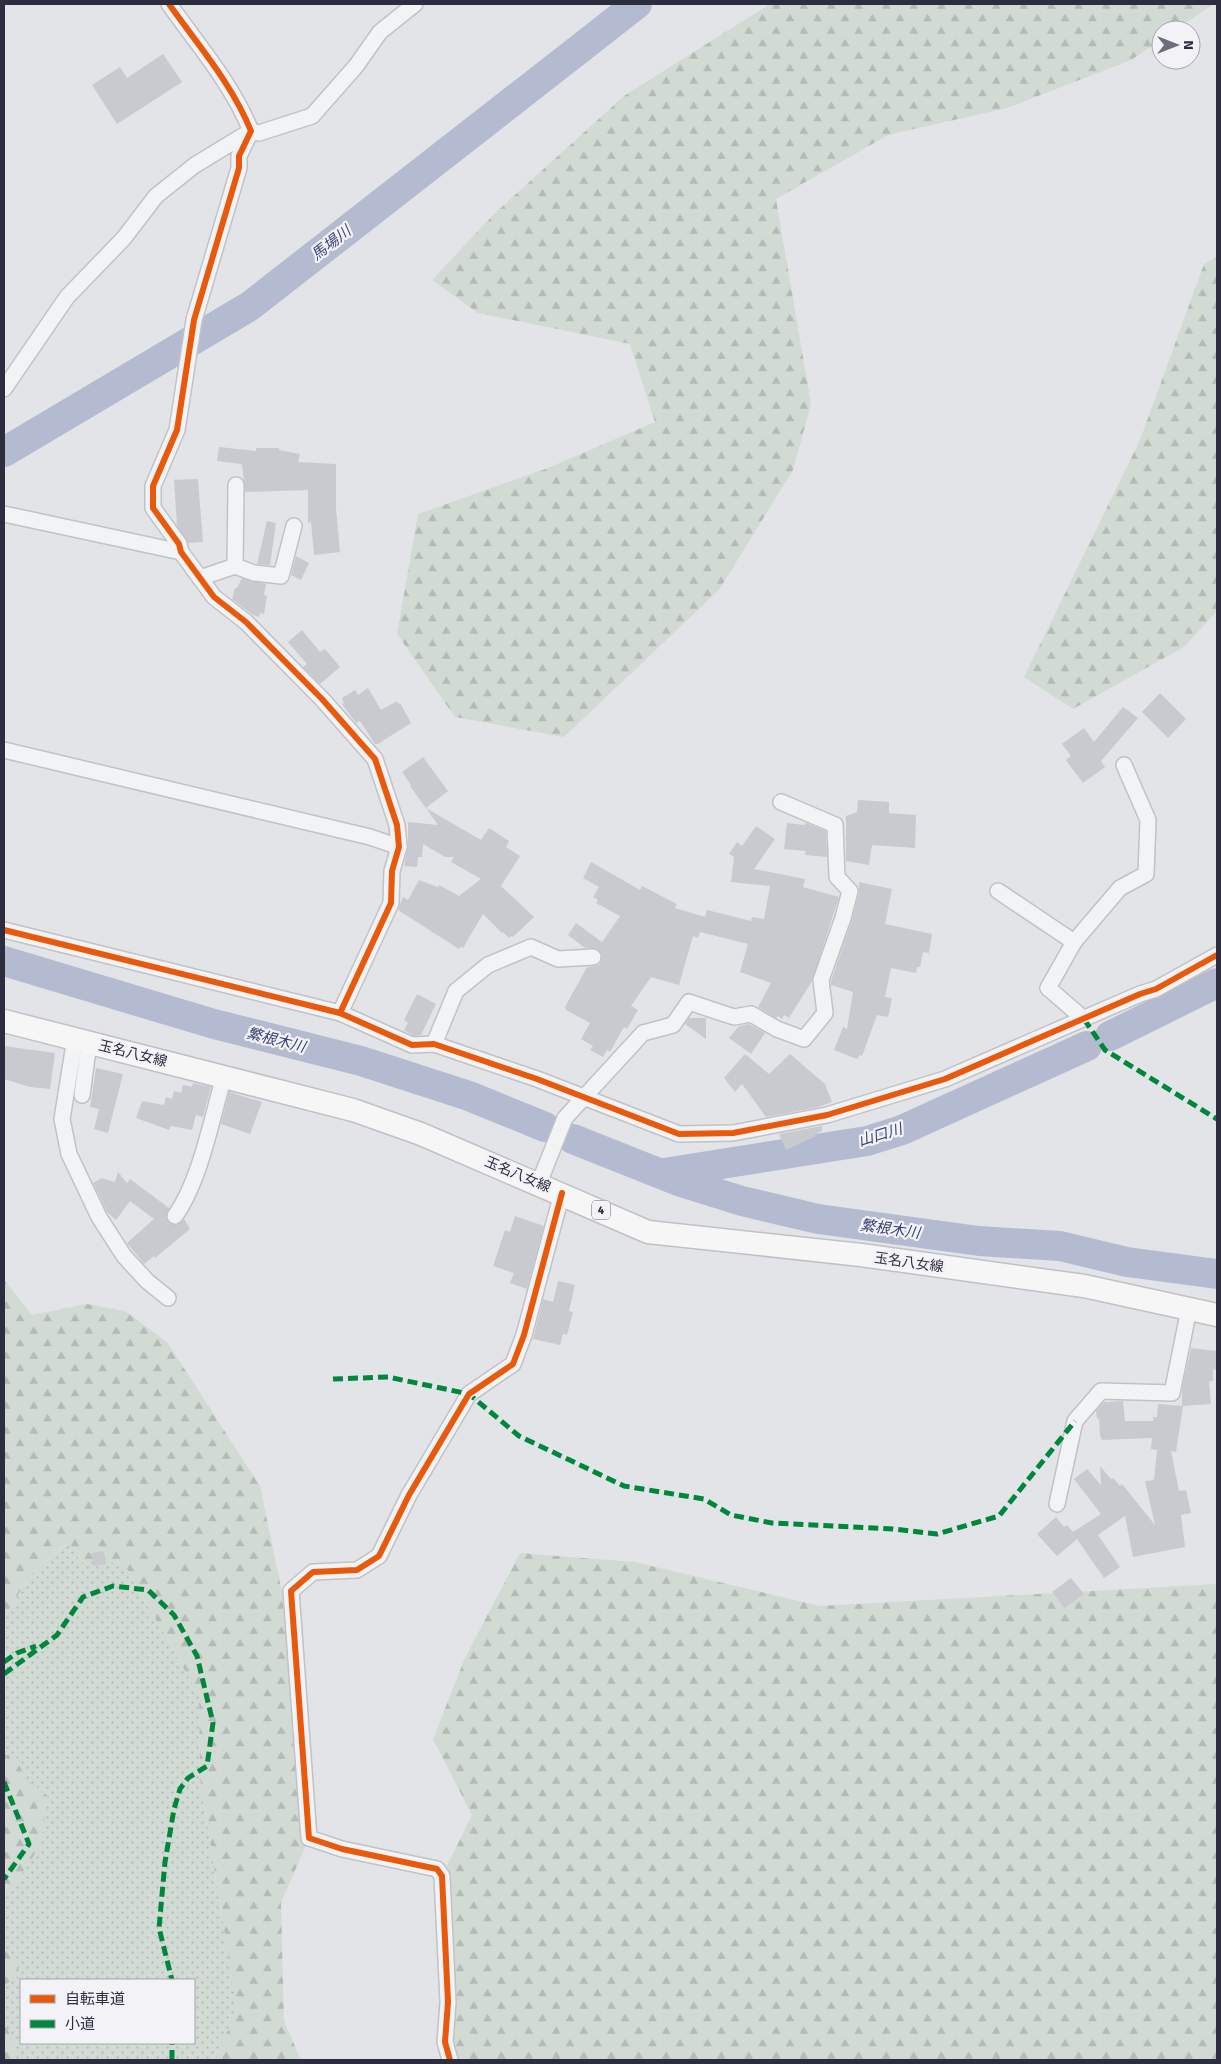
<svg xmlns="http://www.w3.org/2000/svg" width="1221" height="2064" viewBox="0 0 1221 2064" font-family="Signika,'Noto Sans JP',sans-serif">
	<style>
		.grass { fill: url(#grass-dots); fill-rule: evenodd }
		.forest { fill: url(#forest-firs) }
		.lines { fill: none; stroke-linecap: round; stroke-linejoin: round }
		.river { stroke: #b4bbd0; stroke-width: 30 }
		.building { fill: #c9cacf }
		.minor-casing { stroke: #c2c2c6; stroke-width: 18 }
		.primary-casing { stroke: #c0c1c5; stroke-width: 25 }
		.minor { stroke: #f2f3f5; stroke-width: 15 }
		.primary { stroke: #f6f6f7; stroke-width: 22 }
		.quiet { stroke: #00873e; stroke-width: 5; stroke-dasharray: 10 5; stroke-linecap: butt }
		.cycleway-casing { stroke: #f2f2f7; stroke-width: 9 }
		.cycleway { stroke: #e8590c; stroke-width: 6 }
		.labels { text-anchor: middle; stroke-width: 4.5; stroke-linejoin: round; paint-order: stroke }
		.shield { fill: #f2f2f7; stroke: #676977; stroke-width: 1 }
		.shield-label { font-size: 12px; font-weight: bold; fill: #2c2e40 }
		.street-label { font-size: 14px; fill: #2c2e40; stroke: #f2f2f7 }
		.water-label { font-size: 15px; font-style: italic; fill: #394470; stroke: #f2f2f7 }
	</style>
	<defs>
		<pattern id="grass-dots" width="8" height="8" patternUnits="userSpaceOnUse" patternTransform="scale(1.25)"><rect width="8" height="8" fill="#d2dad4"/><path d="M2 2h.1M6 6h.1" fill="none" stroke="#b4bbb7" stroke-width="1.8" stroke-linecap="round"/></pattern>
		<pattern id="forest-firs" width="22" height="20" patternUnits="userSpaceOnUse" patternTransform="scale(1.25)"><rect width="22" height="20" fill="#d2dad4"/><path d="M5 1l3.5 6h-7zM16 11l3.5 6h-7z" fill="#b4bbb7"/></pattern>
	</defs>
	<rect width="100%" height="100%" fill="#e3e4e8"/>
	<!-- grass -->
	<path class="grass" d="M68 1544 126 1568 199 1694 200 1779 237 2011 217 2053V2060H4V1618L30 1575ZM21 1980H194V2043H21Z"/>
	<!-- forest -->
	<g class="forest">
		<path d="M770 4H1214L1175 30H1161V40L1131 60 1007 108 888 135 776 199 811 404 793 470 719 590 564 737 455 717 397 634 418 514 548 468 655 422 630 344 478 313 432 280 494 214 624 96Z"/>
		<path d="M1217 257V611L1184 647 1073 709 1024 677 1140 440 1204 264Z"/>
		<path d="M4 1280 32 1315 87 1304 125 1311 167 1342 260 1486 295 1655 309 1838 281 1903 284 2021 301 2060H217V2053L237 2011 200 1779 199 1695 127 1569 102 1558 82 1563 67 1544 30 1575 4 1618Z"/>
		<path d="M520 1553 635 1562 820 1606 1217 1584V2060H450L442 1876 472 1815 433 1739 465 1658Z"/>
		<path d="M4 1755H13L29 1782 48 1796 41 1844 15 1885 4 1890Z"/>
		<path d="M4 1948 19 1961 18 1977 4 1985Z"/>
		<path d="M4 2024C11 2035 18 2048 12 2060H4Z"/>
	</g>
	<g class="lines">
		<!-- river -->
		<g class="river">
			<path d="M4 452 250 306 637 4"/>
			<path d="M4 961 214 1024 361 1061 469 1096 545 1127"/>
			<path d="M1110 1036 1217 983"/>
			<path d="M573 1139 681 1182 742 1201 818 1219 979 1241 1060 1246 1127 1262 1217 1274"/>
			<path d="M664 1173 867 1141 902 1130 1087 1046"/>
		</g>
	</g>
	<!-- building -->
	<g class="building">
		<path d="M163 54 182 82 117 124 92 85 120 67 127 78Z"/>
		<path d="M219 447 256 451V448H279V450L300 454 298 462 336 464V508L340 552 314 555 311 522 308 523V490L245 492 242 464 217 461Z"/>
		<path d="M198 479 203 542 188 543 177 526 174 480Z"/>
		<path d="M267 521 276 523 270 565 257 564Z"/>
		<path d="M296 556 309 563 301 580 291 575Z"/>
		<path d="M242 578 266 584 264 595 267 596 264 614 260 613 259 617 253 615 232 599 235 588H237Z"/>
		<path d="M302 630 320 652 325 649 340 667 320 684 303 667 307 664 288 642Z"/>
		<path d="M368 688 381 710 397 701 398 704 400 703 411 723 378 744H375L360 721 356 723 342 704 344 703 342 698 355 690 358 695Z"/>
		<path d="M1160 693 1186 719 1168 738 1142 712Z"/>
		<path d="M1123 707 1138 718 1101 761 1105 767 1083 783 1066 760 1071 756 1062 744 1084 728 1094 742Z"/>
		<path d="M423 757 448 791 426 808 481 840 489 828 509 841 506 847 520 856 501 886 534 917 513 937 511 936 509 938 503 932 502 933 483 914 463 948 461 946 459 949 398 910 403 897 408 900 419 880 438 887 439 885 459 896 481 879 451 862 454 857H445L423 844 422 857H418L417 867 404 866 408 846V822L438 825 410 786 411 785 402 772Z"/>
		<path d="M858 800 889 802V813L916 815 915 848 872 845 869 865 846 861V816L857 812Z"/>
		<path d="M787 823 804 825 806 823 826 831 827 857 805 855 806 851 784 849Z"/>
		<path d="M756 826 775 839 754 869 805 879 803 887 839 897 812 981 789 1018 784 1015 782 1019 778 1016 776 1018 758 1007 771 983 740 972 748 944 700 932 698 938 693 936 679 985 651 977 631 1006 638 1010 627 1029 624 1027 610 1052 607 1050 603 1057 590 1050 593 1046 581 1039 590 1023 566 1010 565 1007 587 967 599 965 602 956 598 949 585 948 568 935 576 923 602 942 620 916 596 903 598 900 593 897 599 887 583 878 591 862 640 890 642 886 677 904 675 908 705 917 707 910 751 921 752 917 764 919 770 886 731 882 734 857 729 854 737 842 742 846Z"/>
		<path d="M859 882 892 889 885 924 932 934 929 953 923 952 920 967H917L916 973 891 968 885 997 892 998 889 1014 887 1017 877 1015 862 1056 860 1055 857 1059 834 1050 843 1027 847 1029 853 992 831 985V981L852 920 859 893Z"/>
		<path d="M417 994 436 1004 421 1035 414 1036 404 1030 408 1023 404 1020Z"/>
		<path d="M689 1018H706V1039L685 1024Z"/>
		<path d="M749 1024 765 1033 751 1054 729 1038 739 1026Z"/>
		<path d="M4 1046 55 1053 50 1089 30 1087 4 1079Z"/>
		<path d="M745 1054 769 1074 790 1054 825 1084 832 1102 818 1107 766 1117 742 1084 735 1092 724 1078Z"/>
		<path d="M96 1068 123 1074 108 1133 94 1129 99 1109 90 1107Z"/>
		<path d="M193 1083 211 1087 203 1117 196 1115 192 1130 171 1126 169 1130 136 1118 142 1101 164 1105 166 1097 172 1099 174 1091 181 1093 183 1085 192 1087Z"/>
		<path d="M229 1092 262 1102 250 1134 221 1124Z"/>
		<path d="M822 1126V1131L815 1134 816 1136 786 1150 779 1134Z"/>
		<path d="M118 1172 127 1183 130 1179 169 1208 166 1216 170 1224H179L184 1219 190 1229 155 1258 154 1256 144 1264 127 1243 154 1219 130 1201 116 1220 107 1212 93 1183 102 1178 115 1182Z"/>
		<path d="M515 1216 544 1226 527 1289 510 1283 514 1273 493 1266 505 1230 510 1232Z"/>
		<path d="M558 1281 575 1285 569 1311 573 1312 567 1335 563 1334 560 1345 533 1339 543 1299 553 1302Z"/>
		<path d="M1191 1348 1217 1351V1370L1213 1369V1381H1209L1211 1404 1183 1406 1176 1452 1171 1451 1179 1491 1186 1490 1191 1513 1181 1515 1185 1547 1133 1557 1125 1516 1098 1535 1120 1567 1104 1578 1077 1539 1057 1556 1037 1534 1056 1517 1064 1527 1067 1525 1073 1532 1101 1514 1074 1479 1087 1469 1101 1485 1100 1466 1111 1479 1113 1478 1120 1486 1122 1484 1155 1525 1145 1481 1154 1480 1157 1450 1151 1449 1152 1438 1102 1440 1100 1436 1099 1418 1097 1419 1096 1411 1104 1402 1123 1401 1125 1421H1153V1417H1157L1158 1404 1182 1406V1389Z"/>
		<path d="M104 1551 106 1564 94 1566 91 1553Z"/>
		<path d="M1071 1578 1084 1594 1064 1608 1052 1592Z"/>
	</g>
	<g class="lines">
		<defs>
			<g id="minor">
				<path d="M169 4C198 45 232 84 251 131L239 156V168L194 320 177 430 153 486V508L179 544 181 552 214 597 246 622 322 699 375 759 397 825 399 847 392 871 391 903 340 1013"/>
				<path d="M4 389 67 297 124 238 156 196 195 165 251 131 259 133 312 116 356 66 380 32 415 4"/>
				<path d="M4 514 181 552"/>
				<path d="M235 566 254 573 281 576 294 526"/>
				<path d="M200 578 235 566 236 485"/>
				<path d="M4 750 370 837 399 847"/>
				<path d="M998 891 1074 942 1048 988 1084 1019"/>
				<path d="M4 930 340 1013 412 1045 434 1044 537 1079 679 1134 733 1133 827 1115 945 1079 1140 994 1156 989 1217 955"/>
				<path d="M1074 942 1120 888 1146 874 1148 820 1124 765"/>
				<path d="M75 1038 62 1119 69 1154 99 1217 124 1256 147 1281 168 1298"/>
				<path d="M434 1044 456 991 488 965 531 947 558 959 593 957"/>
				<path d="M82 1095 87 1057 91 1042"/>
				<path d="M539 1183 565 1118 643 1033 673 1025 689 1002 734 1017 751 1014 777 1029 804 1039 825 1013 821 980 843 918 850 891 837 877 835 825 781 802"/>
				<path d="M175 1216C200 1181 212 1118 224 1076"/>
				<path d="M1057 1504 1075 1421 1101 1391 1172 1393 1189 1309"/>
				<path d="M450 2060 445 2042 448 2002 442 1876 437 1869 342 1849 309 1838 291 1591 313 1572 357 1570 379 1556 409 1495 469 1394 513 1364 524 1335 562 1193"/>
			</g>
			<path id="primary" d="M4 1021 353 1110 421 1134 648 1232 861 1255 1084 1286 1217 1315"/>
		</defs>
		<!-- minor casing -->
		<use href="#minor" class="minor-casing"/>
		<!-- primary casing -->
		<use href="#primary" class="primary-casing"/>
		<!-- minor -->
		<use href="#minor" class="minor"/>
		<!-- primary -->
		<use href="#primary" class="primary"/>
		<!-- quiet -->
		<g class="quiet">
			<path d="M1084 1019 1105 1050 1217 1119"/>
			<path d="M333 1379 388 1377 469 1394 519 1436 624 1486 704 1499 731 1515 772 1523 893 1529 937 1534 999 1516 1075 1421"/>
			<path d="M4 1662 17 1653 36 1646"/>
			<path d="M4 1674 57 1635 83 1597 113 1586 148 1590 174 1615 197 1656 213 1723 207 1766 188 1778 180 1789 174 1809 165 1862 159 1928 172 1980"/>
			<path d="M4 1782 29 1844 4 1879"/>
			<path d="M172 2060V2043"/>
		</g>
		<defs>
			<g id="cycleway">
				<path d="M169 4C198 45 232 84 251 131L239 156V168L194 320 177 430 153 486V508L179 544 181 552 214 597 246 622 322 699 375 759 397 825 399 847 392 871 391 903 340 1013"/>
				<path d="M4 930 340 1013 412 1045 434 1044 537 1079 679 1134 733 1133 827 1115 945 1079 1140 994 1156 989 1217 955"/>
				<path d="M450 2060 445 2042 448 2002 442 1876 437 1869 342 1849 309 1838 291 1591 313 1572 357 1570 379 1556 409 1495 469 1394 513 1364 524 1335 562 1193"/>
			</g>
		</defs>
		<!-- cycleway casing -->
		<use href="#cycleway" class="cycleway-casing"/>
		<!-- cycleway -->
		<use href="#cycleway" class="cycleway"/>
	</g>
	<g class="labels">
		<!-- shield labels -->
		<rect class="shield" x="592" y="1200.5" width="18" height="19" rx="4"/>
		<g class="shield-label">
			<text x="601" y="1214">4</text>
		</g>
		<!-- street labels -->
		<g class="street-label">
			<text transform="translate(133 1053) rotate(14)" y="5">玉名八女線</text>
			<text transform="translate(518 1174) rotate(23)" y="5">玉名八女線</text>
			<text transform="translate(909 1262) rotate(8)" y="5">玉名八女線</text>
		</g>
		<!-- water labels -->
		<g class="water-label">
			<text transform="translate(331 243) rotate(-38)" y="5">馬場川</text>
			<text transform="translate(276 1040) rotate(14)" y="5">繁根木川</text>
			<text transform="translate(880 1135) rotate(-17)" y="5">山口川</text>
			<text transform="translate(890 1229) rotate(8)" y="5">繁根木川</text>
		</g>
	</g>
	<!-- border -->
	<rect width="1221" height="2064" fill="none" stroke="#2c2e40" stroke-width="10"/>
	<!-- legend -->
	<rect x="20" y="1979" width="175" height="65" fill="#f2f2f7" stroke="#a3a4ae"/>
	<rect x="30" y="1995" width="25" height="8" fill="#e8590c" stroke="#a3a4ae"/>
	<text x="65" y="2004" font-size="15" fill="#2c2e40">自転車道</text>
	<rect x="30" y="2020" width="25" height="8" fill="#00873e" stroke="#a3a4ae"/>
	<text x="65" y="2029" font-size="15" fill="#2c2e40">小道</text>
	<!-- north arrow -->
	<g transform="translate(1176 45) rotate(90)"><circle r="24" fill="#f2f2f7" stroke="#a3a4ae"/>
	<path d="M0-4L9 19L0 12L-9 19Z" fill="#6c6e7b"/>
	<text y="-8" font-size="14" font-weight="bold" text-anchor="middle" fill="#2c2e40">N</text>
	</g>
</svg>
